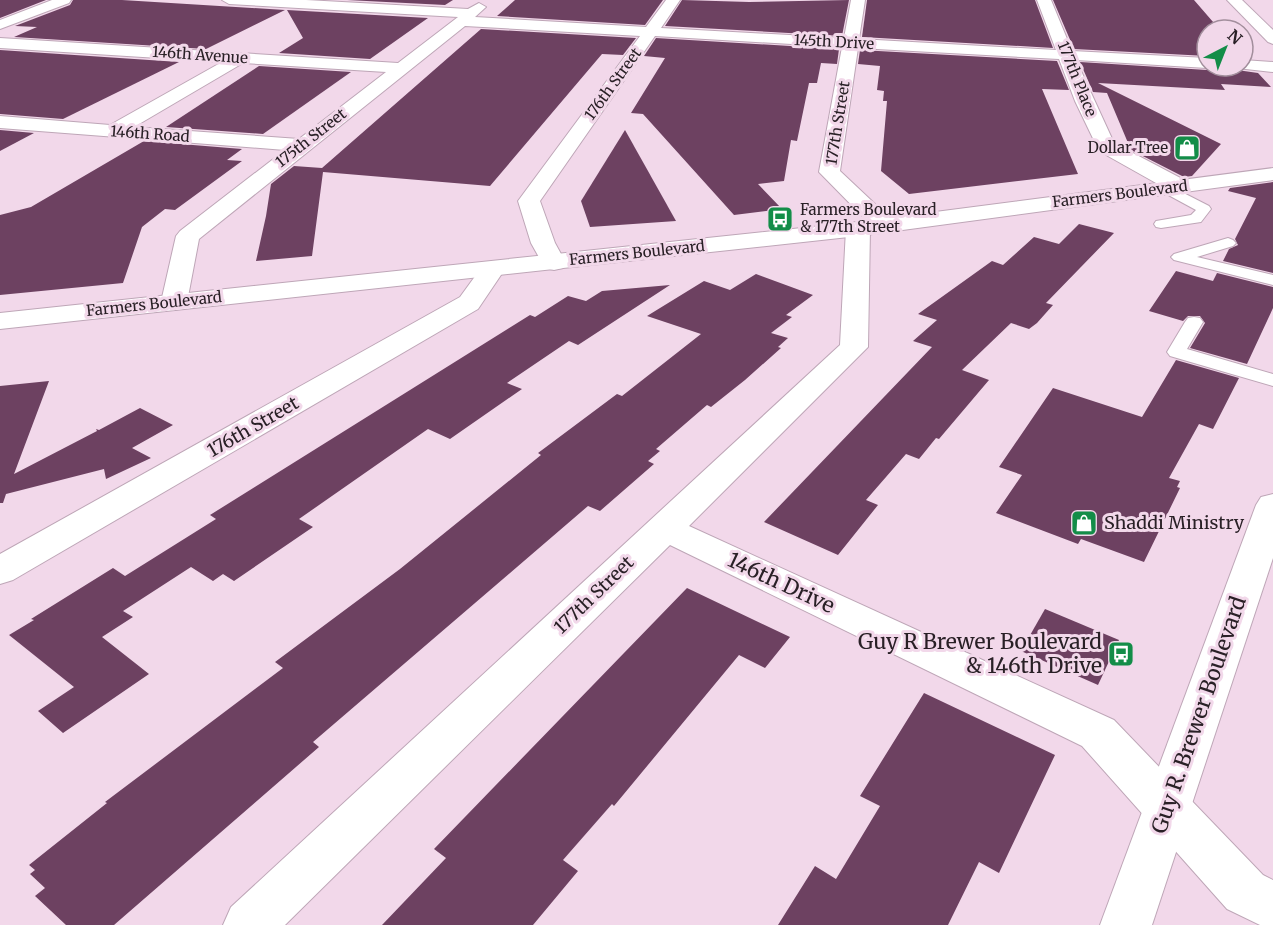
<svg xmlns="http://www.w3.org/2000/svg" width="1273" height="925" viewBox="0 0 1273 925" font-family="Merriweather,serif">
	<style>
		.building { fill: #6d4161 }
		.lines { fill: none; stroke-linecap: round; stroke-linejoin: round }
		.lane-casing { stroke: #bea6b7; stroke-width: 2 }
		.street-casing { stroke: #bea6b7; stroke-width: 2 }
		.secondary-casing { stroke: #bea6b7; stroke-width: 2 }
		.lane { fill: #fff; fill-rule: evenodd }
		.street { fill: #fff; fill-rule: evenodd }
		.secondary { fill: #fff; fill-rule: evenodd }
		.labels { text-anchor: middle; stroke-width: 6; stroke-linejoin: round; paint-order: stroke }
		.far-street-label { font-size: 15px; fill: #292026; stroke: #f2d8ea }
		.far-poi-label { font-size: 15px; fill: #292026; stroke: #f2d8ea; text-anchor: end }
		.street-label { font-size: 18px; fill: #292026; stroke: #f2d8ea }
		.poi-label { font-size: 18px; fill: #292026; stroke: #f2d8ea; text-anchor: start }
		.near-street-label { font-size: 21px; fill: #292026; stroke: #f2d8ea }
		.near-poi-label { font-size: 21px; fill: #292026; stroke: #f2d8ea; text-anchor: end }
	</style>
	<rect width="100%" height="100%" fill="#f2d8ea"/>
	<!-- building -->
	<g class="building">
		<path d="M0 0H46L0 18Z"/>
		<path d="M73 0H122L285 10 206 49 14 37 37 27 15 26 70 5Z"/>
		<path d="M347 0H453L445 5Z"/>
		<path d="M515 0H663L645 25 497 16Z"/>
		<path d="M682 0 749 2 849 0 842 36 665 26Z"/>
		<path d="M867 0H1035L1053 48 862 37Z"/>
		<path d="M1053 0H1194L1220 30H1207V56L1074 49Z"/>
		<path d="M287 10 428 18 370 59 279 53 303 38Z"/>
		<path d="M481 29 636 38 623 55 602 54 490 186 323 172 312 256 256 261 266 216 271 184 294 166 322 168Z"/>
		<path d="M656 38 839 49 837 64 821 63 817 83H809L797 141 791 140 784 181 758 184 782 209 734 215 643 114 631 113 665 58 644 56Z"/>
		<path d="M0 50 179 62 63 119 0 114Z"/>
		<path d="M860 50 1057 61 1069 90 1042 89 1078 174 909 194 881 171 887 101H883L884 91 877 90 880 66 858 64Z"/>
		<path d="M1080 62 1207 70 1215 66H1233L1237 70 1258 73 1271 87 1221 84 1225 90 1098 83 1221 144 1192 176 1184 177 1131 150 1107 93 1093 92Z"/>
		<path d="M259 66 351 72 263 134 166 127Z"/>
		<path d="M0 130 34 133 0 151Z"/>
		<path d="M625 130 676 221 590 227 581 201Z"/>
		<path d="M144 141 242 149 227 160 242 161 175 210 165 209 142 227 123 283 0 295V215L31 207Z"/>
		<path d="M1273 182V273L1223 261 1229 249 1238 245 1235 239 1256 198 1228 191 1230 188Z"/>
		<path d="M1079 224 1114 233 1046 303 1053 305 1037 323 1029 329 1011 323 962 370 989 380 939 439 936 438 919 459 906 454 866 500 878 505 838 555 764 522 932 347 913 341 937 320 918 314 992 261 1003 265 1034 237 1059 244Z"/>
		<path d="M1176 271 1213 281 1217 273 1273 287V308L1247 364 1190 348 1205 323 1200 316H1188L1183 321 1149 311Z"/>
		<path d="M756 274 813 295 786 315 792 317 771 333 788 338 778 347 781 348 745 380 711 407 707 405 656 449 660 451 648 461 654 464 600 511 588 506 313 742 319 747 114 925H66L35 896 45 888 30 874 35 870 29 865 107 803 105 802 283 668 275 662 400 569 541 455 538 453 617 394 622 396 701 334 647 316 704 281 730 290Z"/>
		<path d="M670 285 578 345 569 341 507 383 522 389 450 439 428 429 299 519 313 527 234 581 223 574 213 581 191 567 123 611 133 617 102 637 149 674 63 733 38 711 74 687 9 635 34 620 31 619 113 568 125 576 216 519 210 515 530 315 535 317 568 296 586 301 602 291Z"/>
		<path d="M1176 360 1239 378 1213 429 1199 424 1169 478 1180 481 1177 487 1180 488 1144 562 1081 539 1078 544 996 513 1022 475 999 467 1053 388 1142 417Z"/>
		<path d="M49 381 14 474 97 431 96 429 99 430 140 408 173 425 132 448 151 458 106 479 104 469 6 494 3 503H0V386Z"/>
		<path d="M687 588 790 637 765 668 739 655 614 806 612 804 563 860 578 871 533 925H382L446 858 434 849Z"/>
		<path d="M1045 609 1119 640 1098 685 1021 651Z"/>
		<path d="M924 693 1055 755 999 873 979 862 948 925H778L815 866 836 879 880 806 860 796Z"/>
	</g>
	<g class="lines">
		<defs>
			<g id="lane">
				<path d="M1166 184 1209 206 1211 209 1201 222 1161 228 1156 227 1154 224 1156 221 1191 215 1196 210 1161 191 1159 188Z"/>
				<path d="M1228 238 1233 240 1236 243 1233 246 1197 257 1273 275V285L1174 260 1171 257 1174 254Z"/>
				<path d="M1194 317 1200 318 1203 322 1187 349 1273 374V386L1170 356 1167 352 1185 322 1188 318Z"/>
			</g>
			<g id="street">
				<path d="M52 0H71L69 3 0 29V20Z"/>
				<path d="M222 0H306L468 9 479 3 486 7 475 17 646 27 666 0H680L661 28 844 38 851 0H865L859 39 1056 50 1037 0H1051L1072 51 1207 58V66H1213L1207 68 1076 60 1114 143 1188 182 1191 187 1188 192 1180 193 1172 192 1099 151 1075 101 1059 59 858 48 840 171 892 220 896 225 892 230 884 232 876 230 819 172 842 47 655 36 540 201 555 243 566 263 563 268 554 270 545 268 531 243 518 201 640 36 465 26 199 239 187 302 183 308 174 310 165 308 161 302 176 236 180 231 285 150 0 128V116L110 125 222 62 0 48V38L398 63 458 17 229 4ZM243 63 386 72 299 139 134 127Z"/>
				<path d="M1243 60 1273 62V72L1237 68 1235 66H1243Z"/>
				<path d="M858 222 866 224 870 229 868 347 689 526 1114 720 1263 875 1273 880V925H1260L1227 909 1082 746 670 545 285 925H223L231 907 840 345 846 229 850 224Z"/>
				<path d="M493 262 502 264 505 269 478 309 13 580 0 584V554L460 297 484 264Z"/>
			</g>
			<g id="secondary">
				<path d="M1227 0H1242L1273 30V44L1268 42Z"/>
				<path d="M1273 168V180L858 236 0 329V313L858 222Z"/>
				<path d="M1273 494V558L1152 925H1100L1256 505 1261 497Z"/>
			</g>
		</defs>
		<!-- lane casing -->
		<use href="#lane" class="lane-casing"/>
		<!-- street casing -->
		<use href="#street" class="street-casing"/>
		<!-- secondary casing -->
		<use href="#secondary" class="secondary-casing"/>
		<!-- lane -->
		<use href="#lane" class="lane"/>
		<!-- street -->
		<use href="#street" class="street"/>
		<!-- secondary -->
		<use href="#secondary" class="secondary"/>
	</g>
	<!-- icons -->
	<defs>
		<symbol id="shop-square" viewBox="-11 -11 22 22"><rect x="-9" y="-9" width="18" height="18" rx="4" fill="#138d48" stroke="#f2d8ea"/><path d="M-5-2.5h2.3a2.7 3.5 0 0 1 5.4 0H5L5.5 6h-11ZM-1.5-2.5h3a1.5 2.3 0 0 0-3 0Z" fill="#fff"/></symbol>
		<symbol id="bus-square" viewBox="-11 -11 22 22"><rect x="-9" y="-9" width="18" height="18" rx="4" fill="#138d48" stroke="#f2d8ea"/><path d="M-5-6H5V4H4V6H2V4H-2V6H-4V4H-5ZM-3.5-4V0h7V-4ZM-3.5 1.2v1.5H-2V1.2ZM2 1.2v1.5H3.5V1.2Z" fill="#fff"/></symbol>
	</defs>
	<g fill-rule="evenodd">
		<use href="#shop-square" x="1172" y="133" width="30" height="30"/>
		<use href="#bus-square" x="765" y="204" width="30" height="30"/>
		<use href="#shop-square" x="1069" y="508" width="30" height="30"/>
		<use href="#bus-square" x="1106" y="639" width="30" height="30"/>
	</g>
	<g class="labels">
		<!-- far-street labels -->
		<g class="far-street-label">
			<text transform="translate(834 42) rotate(3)" y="5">145th Drive</text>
			<text transform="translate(200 55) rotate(4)" y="5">146th Avenue</text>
			<text transform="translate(1077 79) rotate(68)" y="5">177th Place</text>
			<text transform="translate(613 84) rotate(-54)" y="5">176th Street</text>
			<text transform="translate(838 123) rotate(-81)" y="5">177th Street</text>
			<text transform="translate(150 134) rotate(4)" y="5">146th Road</text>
			<text transform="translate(311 138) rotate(-38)" y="5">175th Street</text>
			<text transform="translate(1120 194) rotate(-7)" y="5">Farmers Boulevard</text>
			<text transform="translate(637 253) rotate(-6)" y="5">Farmers Boulevard</text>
			<text transform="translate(154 304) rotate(-6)" y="5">Farmers Boulevard</text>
		</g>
		<!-- far-poi labels -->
		<g class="far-poi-label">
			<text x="1168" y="153">Dollar Tree</text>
			<text x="800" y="215" text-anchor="start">Farmers Boulevard<tspan x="800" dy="17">&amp; 177th Street</tspan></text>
		</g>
		<!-- street labels -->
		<g class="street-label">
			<text transform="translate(253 427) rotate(-30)" y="6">176th Street</text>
			<text transform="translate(594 595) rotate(-44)" y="6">177th Street</text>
		</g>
		<!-- poi labels -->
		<g class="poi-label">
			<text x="1104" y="529">Shaddi Ministry</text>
		</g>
		<!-- near-street labels -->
		<g class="near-street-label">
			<text transform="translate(781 583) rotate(25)" y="7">146th Drive</text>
			<text transform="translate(1199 715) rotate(-71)" y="7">Guy R. Brewer Boulevard</text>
		</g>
		<!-- near-poi labels -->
		<g class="near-poi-label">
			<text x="1102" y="649">Guy R Brewer Boulevard<tspan x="1102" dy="24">&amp; 146th Drive</tspan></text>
		</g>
	</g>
	<!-- north arrow -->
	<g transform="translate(1225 48) rotate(42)"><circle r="28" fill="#f2d8ea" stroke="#a28e9c" stroke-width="1.5"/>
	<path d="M0-4.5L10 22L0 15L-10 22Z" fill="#138d48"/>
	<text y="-9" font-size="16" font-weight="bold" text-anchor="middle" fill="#292026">N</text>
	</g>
</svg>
